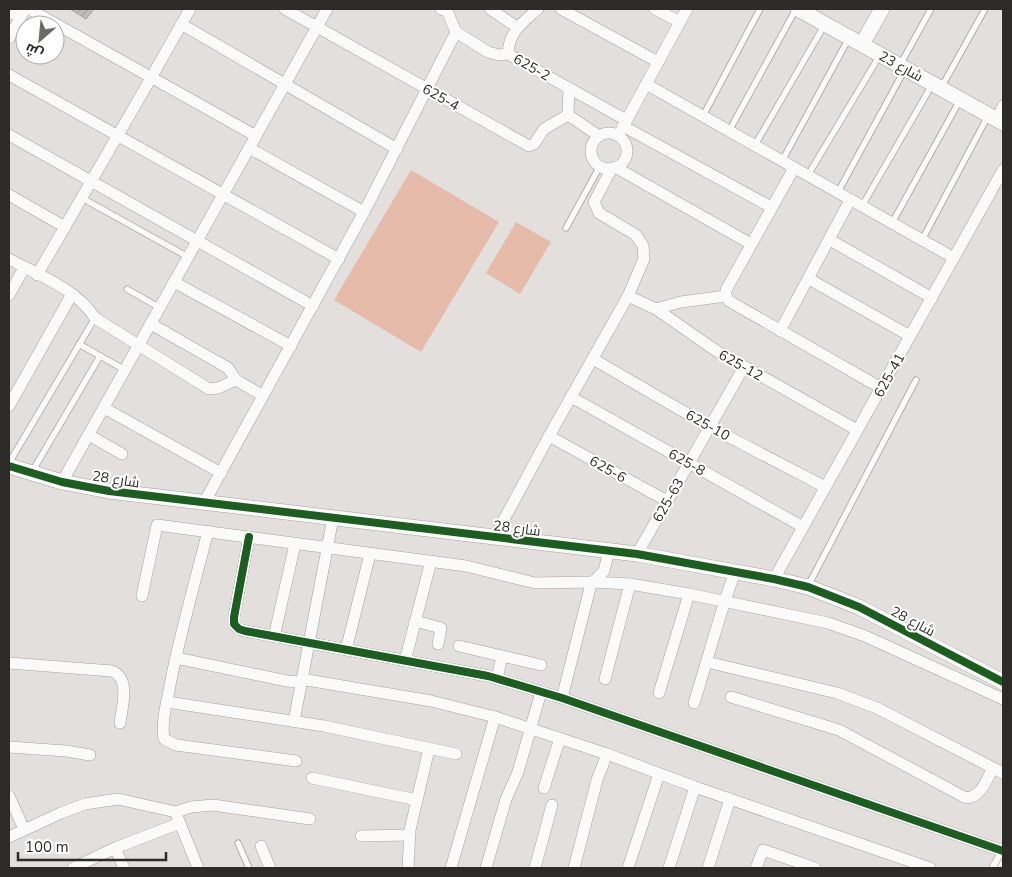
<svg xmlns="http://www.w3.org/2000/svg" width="1012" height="877" viewBox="0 0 1012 877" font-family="'Nunito Sans',Cairo,sans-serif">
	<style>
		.green { fill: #e6bbaa }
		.building { fill: url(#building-hatch); stroke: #a3a19f }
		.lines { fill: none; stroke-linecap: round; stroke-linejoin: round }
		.lane-casing { stroke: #a4a2a0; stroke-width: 7 }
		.street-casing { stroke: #a4a2a0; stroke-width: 12 }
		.secondary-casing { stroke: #a4a2a0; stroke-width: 16 }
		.primary-casing { stroke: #a4a2a0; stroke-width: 19 }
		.lane { stroke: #fbfafa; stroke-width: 5.5 }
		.street { stroke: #fbfafa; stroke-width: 11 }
		.secondary { stroke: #fbfafa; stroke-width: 15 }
		.primary { stroke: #fbfafa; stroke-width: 18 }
		.rail-casing { stroke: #b9b9b8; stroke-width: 5 }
		.rail { stroke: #fff; stroke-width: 3; stroke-dasharray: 9; stroke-linecap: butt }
		.cycleway-casing { stroke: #fff; stroke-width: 11 }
		.cycleway { stroke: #1b5e20; stroke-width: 8 }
		.labels { text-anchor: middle; stroke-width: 4; stroke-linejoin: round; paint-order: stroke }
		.street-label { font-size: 14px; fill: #2c2b28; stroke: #fff }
	</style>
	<defs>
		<pattern id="building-hatch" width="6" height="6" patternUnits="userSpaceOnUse" patternTransform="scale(1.25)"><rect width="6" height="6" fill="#c0bebc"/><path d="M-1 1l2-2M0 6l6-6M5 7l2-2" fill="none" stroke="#a5a3a2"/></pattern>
	</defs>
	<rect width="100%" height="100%" fill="#e2dfdc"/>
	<!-- green -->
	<g class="green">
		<path d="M411 170 499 222 421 352 334 300Z"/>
		<path d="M516 222 551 242 520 294 486 273Z"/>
	</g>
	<!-- building -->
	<path class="building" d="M70 9H94L86 19Z"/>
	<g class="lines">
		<defs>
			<g id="lane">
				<path d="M900 65 931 9"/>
				<path d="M941 88 985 9"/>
				<path d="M703 116 760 9"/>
				<path d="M729 131 796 9"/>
				<path d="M755 145 825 24"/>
				<path d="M782 161 849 38"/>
				<path d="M808 175 880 55"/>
				<path d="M838 192 905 69"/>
				<path d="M82 198 188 257"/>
				<path d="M862 206 932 85"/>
				<path d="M892 223 960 100"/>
				<path d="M566 228 600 166"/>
				<path d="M922 240 988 116"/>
				<path d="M127 289 160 308"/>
				<path d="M79 344 125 370"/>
				<path d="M9 463 95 318"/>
				<path d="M32 472 100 356"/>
				<path d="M808 586 916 380"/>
				<path d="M238 843 249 868"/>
			</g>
			<g id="street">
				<path d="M29 9 256 136"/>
				<path d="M285 9 529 146 534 144 544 129 568 115 569 88"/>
				<path d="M441 9 447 11 456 32 488 52 499 55 508 54 626 120"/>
				<path d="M490 9 517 27"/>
				<path d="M561 9 658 62"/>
				<path d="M655 9 680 22"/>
				<path d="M181 24 397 149"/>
				<path d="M9 38 25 9"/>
				<path d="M508 54C509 31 522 23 538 9"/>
				<path d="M9 75 339 259"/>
				<path d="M646 84 954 258"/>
				<path d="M568 115 599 136"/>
				<path d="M997 119 1003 106"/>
				<path d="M623 126 771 207"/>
				<circle cx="609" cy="151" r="18"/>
				<path d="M9 135 313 306"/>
				<path d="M618 136 687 9"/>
				<path d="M249 148 364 212"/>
				<path d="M615 167 751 244"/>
				<path d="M794 168 726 290V296L729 301 881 388"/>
				<path d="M9 195 65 227"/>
				<path d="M830 240 932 298"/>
				<path d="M9 259C38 275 77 289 95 318L209 389 218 388 236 380"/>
				<path d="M37 275 151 78 190 9"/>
				<path d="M809 279 910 336"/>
				<path d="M174 282 291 346"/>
				<path d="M9 295 24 268"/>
				<path d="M628 296 656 309 715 350 857 430"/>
				<path d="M656 309 681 302 726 296"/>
				<path d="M151 324 228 368 236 380 262 395"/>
				<path d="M780 331 850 200"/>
				<path d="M593 359 710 427 825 487"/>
				<path d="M571 397 803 527"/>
				<path d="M9 406 72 294"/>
				<path d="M104 408 221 473"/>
				<path d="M89 435 122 454"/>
				<path d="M549 436 667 501"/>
				<path d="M62 482 327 9"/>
				<path d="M204 503 364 212 456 32"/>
				<path d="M208 531C195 582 180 634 170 685 167 702 161 722 164 739L176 745 296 761"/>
				<path d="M249 537 234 617V624L239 629 245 631 488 676 562 698 1003 851"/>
				<path d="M494 538 549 436 628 296 644 259 643 246 636 235 599 213 594 202 612 168"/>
				<path d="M637 554 744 367"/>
				<path d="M774 579 1003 170"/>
				<path d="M142 596 157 525 466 566 535 583 592 582 630 584 689 594 828 623 865 636 1003 699"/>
				<path d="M415 621 441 628 438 644"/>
				<path d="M274 637 295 544"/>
				<path d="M459 646 541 665"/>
				<path d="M346 650 370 554"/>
				<path d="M176 658 287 681 298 682 307 680 431 701 495 717 607 754 695 787 930 868"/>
				<path d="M405 661 431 561"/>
				<path d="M707 662 837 693 877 708 1003 773"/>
				<path d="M9 663 112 671C131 679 122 706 120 723"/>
				<path d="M497 679 502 656"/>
				<path d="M605 679 630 584"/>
				<path d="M659 693 689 594"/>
				<path d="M731 697 839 730 966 798C982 797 986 780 993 768"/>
				<path d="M562 698 591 584 604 571 609 551"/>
				<path d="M167 702 324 726 456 754"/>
				<path d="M694 703C708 659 719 615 735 572"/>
				<path d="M294 721 333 518"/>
				<path d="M9 747 66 751 90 755"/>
				<path d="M312 778 417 800"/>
				<path d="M544 788 560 738"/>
				<path d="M9 796 24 829"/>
				<path d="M177 816 198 868"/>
				<path d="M361 836 410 835"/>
				<path d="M9 837 61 813 85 804 118 799 176 812 191 807 213 805 310 819"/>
				<path d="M261 846 270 868"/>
				<path d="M115 848 124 868"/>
				<path d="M73 868 115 848 180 823"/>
				<path d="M408 868 410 830 429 749"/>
				<path d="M451 868 495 717"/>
				<path d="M486 868 506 799 518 772 541 692"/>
				<path d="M535 868 552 805"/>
				<path d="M574 868 597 780 607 754"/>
				<path d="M628 868 659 774"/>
				<path d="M669 868 695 787"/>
				<path d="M708 868 730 799"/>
				<path d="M756 868 763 850 815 868"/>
				<path d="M995 868 1003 854"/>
			</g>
			<g id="secondary">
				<path d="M798 9 1003 123"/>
				<path d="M862 44 882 9"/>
				<path d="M9 466 62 482 109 491 637 554 774 579 808 587 859 607 1003 682"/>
			</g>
			<path id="primary" d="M9 11 10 9"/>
		</defs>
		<!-- lane casing -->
		<use href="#lane" class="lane-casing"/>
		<!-- street casing -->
		<use href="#street" class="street-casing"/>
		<!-- secondary casing -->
		<use href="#secondary" class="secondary-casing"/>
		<!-- primary casing -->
		<use href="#primary" class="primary-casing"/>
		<!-- lane -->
		<use href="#lane" class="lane"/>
		<!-- street -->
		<use href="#street" class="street"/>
		<!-- secondary -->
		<use href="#secondary" class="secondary"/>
		<!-- primary -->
		<use href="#primary" class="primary"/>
		<defs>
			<path id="rail" d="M999 868 1003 860"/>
		</defs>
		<!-- rail casing -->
		<use href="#rail" class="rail-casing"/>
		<!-- rail -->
		<use href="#rail" class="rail"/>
		<defs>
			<g id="cycleway">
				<path d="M9 466 62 482 109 491 637 554 774 579 808 587 859 607 1003 682"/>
				<path d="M249 537 234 617V624L239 629 245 631 488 676 562 698 1003 851"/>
			</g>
		</defs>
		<!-- cycleway casing -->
		<use href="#cycleway" class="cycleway-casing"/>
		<!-- cycleway -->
		<use href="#cycleway" class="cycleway"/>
	</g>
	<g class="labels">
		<!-- street labels -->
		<g class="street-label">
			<text transform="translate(901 66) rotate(29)" y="5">شارع 23</text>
			<text transform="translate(532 67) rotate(29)" y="5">625-2</text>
			<text transform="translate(441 97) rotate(29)" y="5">625-4</text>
			<text transform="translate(741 365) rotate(29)" y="5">625-12</text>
			<text transform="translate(889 375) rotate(-61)" y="5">625-41</text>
			<text transform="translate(708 425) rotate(29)" y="5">625-10</text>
			<text transform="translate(687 462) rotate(29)" y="5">625-8</text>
			<text transform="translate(608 469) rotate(29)" y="5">625-6</text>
			<text transform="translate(116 479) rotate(9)" y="5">شارع 28</text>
			<text transform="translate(668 500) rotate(-60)" y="5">625-63</text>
			<text transform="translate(517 528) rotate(7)" y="5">شارع 28</text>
			<text transform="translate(913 621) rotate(28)" y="5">شارع 28</text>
		</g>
	</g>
	<!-- border -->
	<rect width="1012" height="877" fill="none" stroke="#2c2b28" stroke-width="20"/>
	<!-- north arrow -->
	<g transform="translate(40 40) rotate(207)"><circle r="24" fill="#ffffff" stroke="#abaaa9"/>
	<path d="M0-4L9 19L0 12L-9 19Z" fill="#6c6a67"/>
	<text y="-8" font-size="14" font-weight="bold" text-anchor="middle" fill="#2c2b28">ش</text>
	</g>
	<!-- scale -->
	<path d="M18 852v8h148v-8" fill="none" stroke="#2c2b28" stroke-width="2.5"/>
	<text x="25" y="852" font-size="15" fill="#2c2b28" stroke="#ffffff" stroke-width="4" paint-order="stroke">100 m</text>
</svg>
